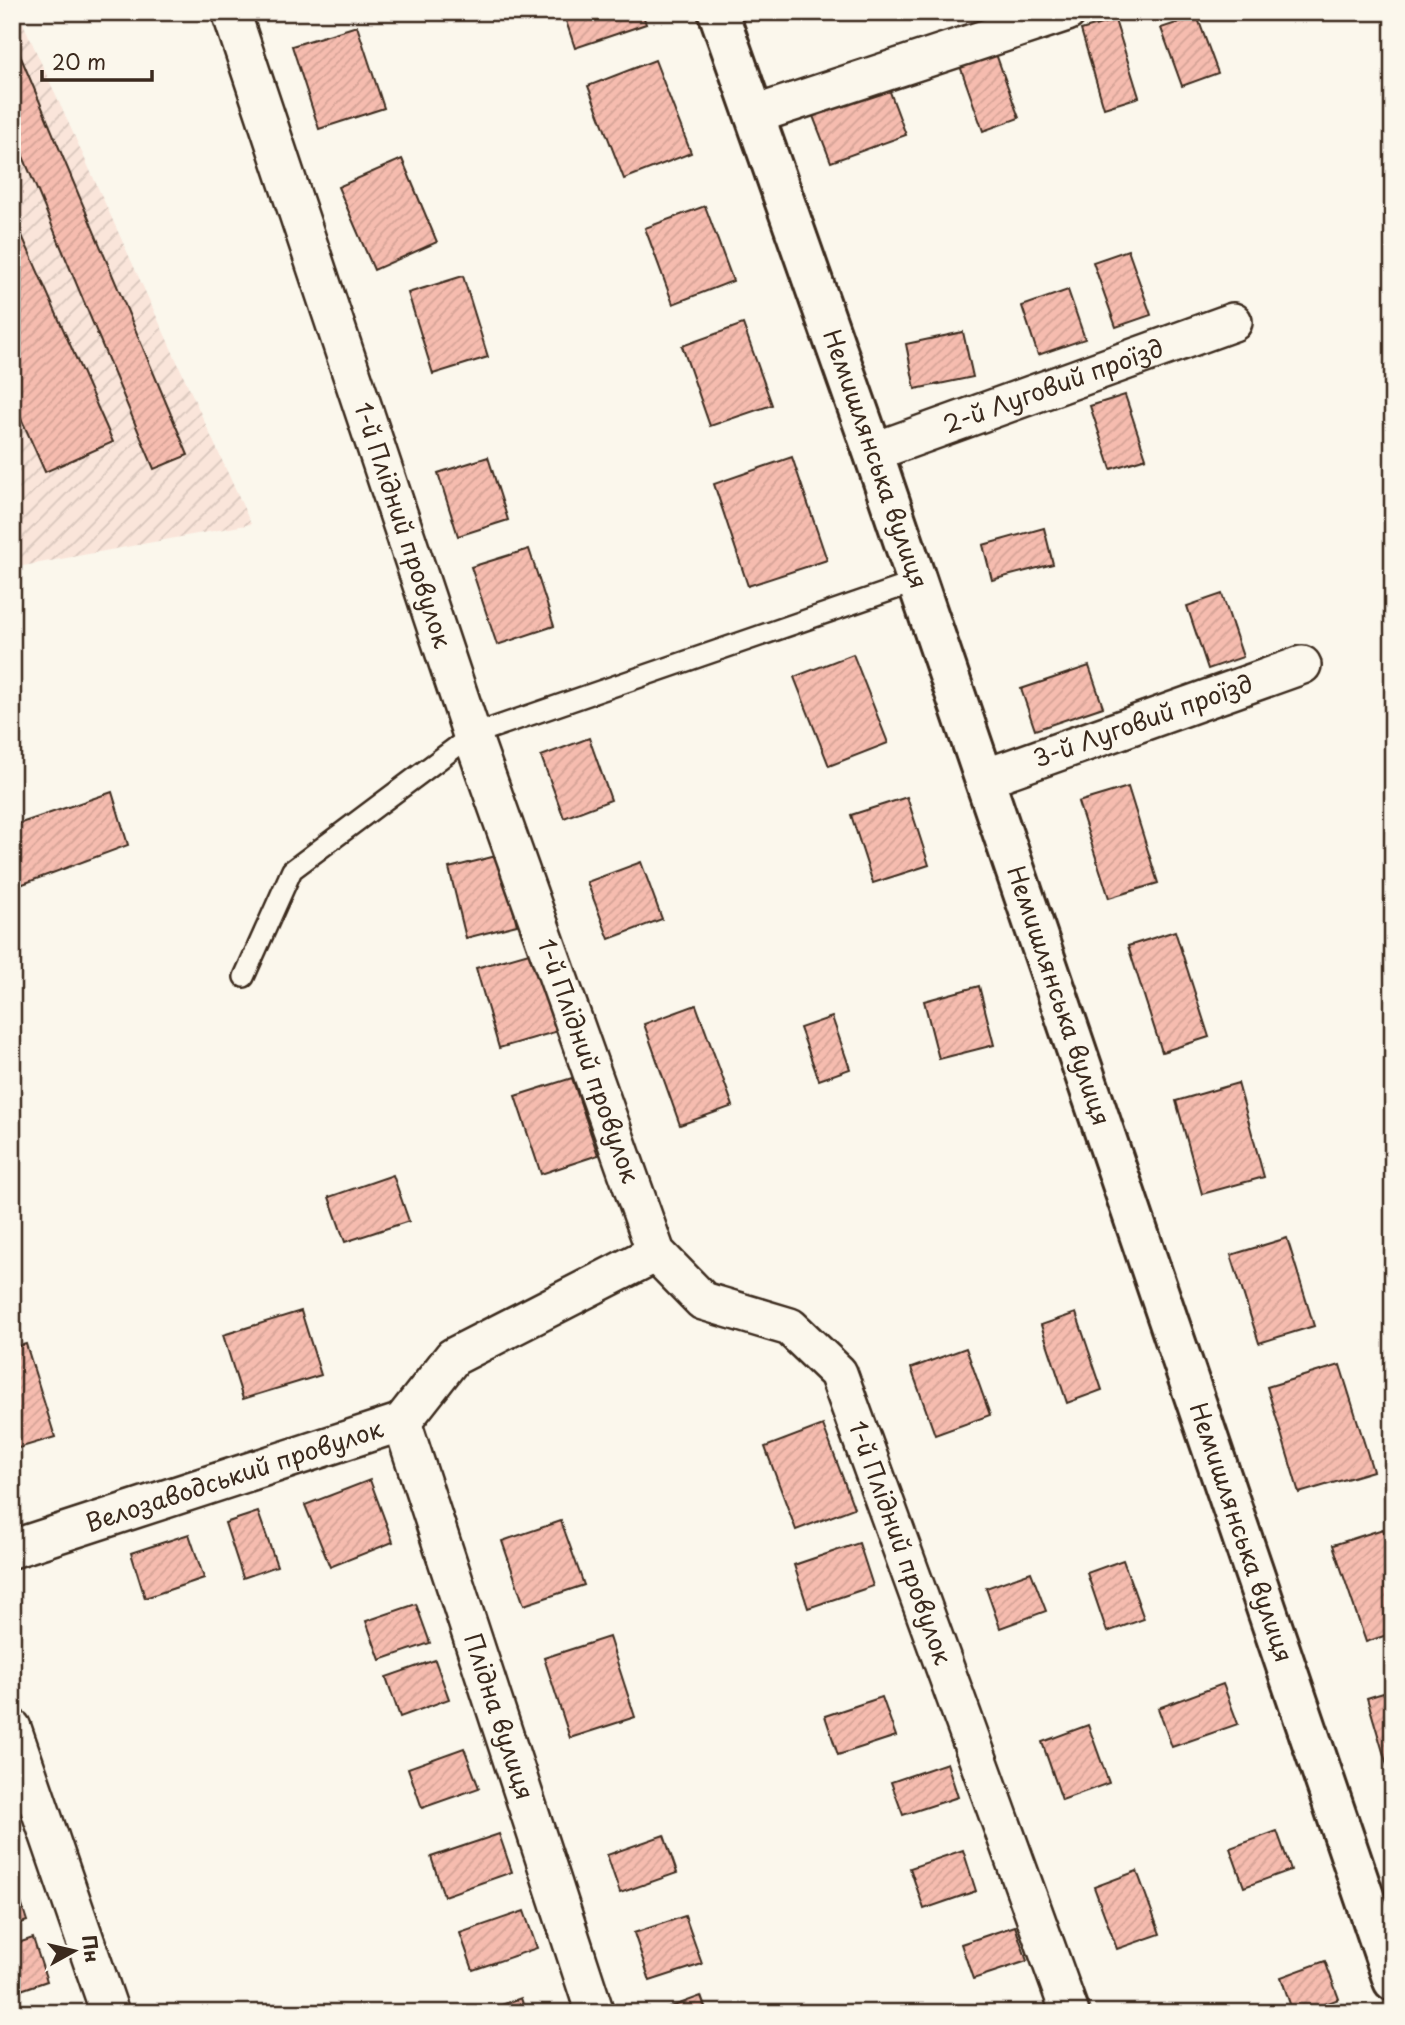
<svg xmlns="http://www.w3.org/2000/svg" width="1405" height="2025" viewBox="0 0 1405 2025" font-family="'Playpen Sans',sans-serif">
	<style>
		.industrial { fill: url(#industrial-furrows) }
		.building { fill: url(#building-hatch); stroke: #3b2a1e; stroke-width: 2 }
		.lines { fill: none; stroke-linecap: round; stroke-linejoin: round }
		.lane-casing { stroke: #3b2a1e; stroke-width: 24 }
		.street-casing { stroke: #3b2a1e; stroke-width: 42 }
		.secondary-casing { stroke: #3b2a1e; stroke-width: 44 }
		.lane { stroke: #fbf7ec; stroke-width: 19 }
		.street { stroke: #fbf7ec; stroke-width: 37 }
		.secondary { stroke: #fbf7ec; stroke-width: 38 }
		.labels { text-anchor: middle; stroke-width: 5; stroke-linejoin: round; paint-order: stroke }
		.street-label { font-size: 24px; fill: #3b2a1e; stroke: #fbf7ec }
	</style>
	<defs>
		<pattern id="industrial-furrows" width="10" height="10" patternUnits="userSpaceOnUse" patternTransform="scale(1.75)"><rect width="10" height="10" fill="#fae5da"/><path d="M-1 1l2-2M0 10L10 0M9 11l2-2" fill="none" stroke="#d7c5bb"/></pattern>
		<pattern id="building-hatch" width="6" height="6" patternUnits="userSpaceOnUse" patternTransform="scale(1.75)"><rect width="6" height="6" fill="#f6bcaf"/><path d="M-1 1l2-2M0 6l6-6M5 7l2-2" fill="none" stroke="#d4a296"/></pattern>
	</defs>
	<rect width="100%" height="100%" fill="#fbf7ec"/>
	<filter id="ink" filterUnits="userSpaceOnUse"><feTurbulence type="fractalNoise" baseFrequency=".0143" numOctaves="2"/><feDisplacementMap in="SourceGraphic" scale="14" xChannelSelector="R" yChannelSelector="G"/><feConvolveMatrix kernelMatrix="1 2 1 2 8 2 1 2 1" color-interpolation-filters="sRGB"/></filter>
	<g filter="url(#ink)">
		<!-- industrial -->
		<path class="industrial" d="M12 12H18L251 524 12 568Z"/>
		<!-- building -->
		<g class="building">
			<path d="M563 12H642L646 24 575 48Z"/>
			<path d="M1197 16 1218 73 1182 86 1161 28Z"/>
			<path d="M1115 20 1139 97 1104 108 1081 30Z"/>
			<path d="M357 26 384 108 319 129 292 46Z"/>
			<path d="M12 36 188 455 154 469 12 130Z"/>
			<path d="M996 54 1019 118 983 131 960 66Z"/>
			<path d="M655 60 691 153 624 179 588 86Z"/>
			<path d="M889 89 906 135 831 162 813 116Z"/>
			<path d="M402 159 437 242 374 270 338 187Z"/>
			<path d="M705 206 733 281 673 304 645 228Z"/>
			<path d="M12 213 113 442 45 472 12 398Z"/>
			<path d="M1128 250 1151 315 1116 327 1093 262Z"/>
			<path d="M463 276 488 357 433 374 408 293Z"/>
			<path d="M1068 290 1085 339 1038 355 1022 306Z"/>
			<path d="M743 324 772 405 710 426 682 346Z"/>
			<path d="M963 332 973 377 915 389 906 344Z"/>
			<path d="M1125 395 1146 458 1111 469 1090 406Z"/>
			<path d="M488 457 508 520 458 536 438 473Z"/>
			<path d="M792 457 827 560 748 586 714 484Z"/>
			<path d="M1044 528 1053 564 992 580 983 545Z"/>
			<path d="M529 549 554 626 497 645 471 567Z"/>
			<path d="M1222 594 1243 657 1208 669 1187 606Z"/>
			<path d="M853 654 888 743 829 766 794 677Z"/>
			<path d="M1089 666 1103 707 1035 730 1021 689Z"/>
			<path d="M589 738 611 800 564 818 541 756Z"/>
			<path d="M1128 787 1158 883 1109 898 1078 802Z"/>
			<path d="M112 792 128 845 12 888V826Z"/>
			<path d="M907 797 929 865 873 883 851 815Z"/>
			<path d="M500 855 517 925 466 938 449 868Z"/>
			<path d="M641 862 662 919 609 939 587 882Z"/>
			<path d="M1175 931 1209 1037 1162 1052 1128 946Z"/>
			<path d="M536 951 558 1031 499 1048 476 968Z"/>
			<path d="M979 986 994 1045 939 1059 924 1001Z"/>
			<path d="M696 1005 733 1106 680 1125 644 1024Z"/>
			<path d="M832 1017 850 1069 819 1080 800 1028Z"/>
			<path d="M572 1078 598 1155 541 1174 515 1096Z"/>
			<path d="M1238 1083 1264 1177 1202 1194 1176 1101Z"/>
			<path d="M393 1175 409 1221 345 1242 329 1197Z"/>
			<path d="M1287 1238 1314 1326 1259 1343 1231 1255Z"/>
			<path d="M301 1311 321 1375 243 1399 223 1335Z"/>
			<path d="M1076 1313 1102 1390 1067 1403 1041 1325Z"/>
			<path d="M26 1344 55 1437 12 1450V1348Z"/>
			<path d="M966 1348 990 1415 935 1435 911 1368Z"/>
			<path d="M1340 1365 1373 1471 1299 1493 1267 1387Z"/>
			<path d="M823 1425 854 1508 796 1530 765 1447Z"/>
			<path d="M370 1480 393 1542 330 1567 305 1505Z"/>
			<path d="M258 1512 277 1566 243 1578 225 1523Z"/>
			<path d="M561 1521 584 1585 524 1605 502 1541Z"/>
			<path d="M1383 1529 1393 1558V1633L1366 1642 1333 1545Z"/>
			<path d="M189 1534 204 1578 145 1598 131 1553Z"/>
			<path d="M859 1543 873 1586 808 1608 794 1565Z"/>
			<path d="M1123 1560 1144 1619 1107 1632 1087 1573Z"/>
			<path d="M1031 1572 1046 1611 1000 1628 986 1588Z"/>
			<path d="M416 1604 430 1643 380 1660 366 1621Z"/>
			<path d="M609 1637 635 1717 570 1738 544 1658Z"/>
			<path d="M435 1660 449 1699 400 1717 386 1677Z"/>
			<path d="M1223 1684 1238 1724 1172 1747 1158 1708Z"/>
			<path d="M1393 1690V1771L1389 1772 1367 1698Z"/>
			<path d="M882 1697 896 1736 838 1755 825 1716Z"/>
			<path d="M1088 1725 1109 1783 1062 1800 1042 1742Z"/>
			<path d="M464 1748 479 1788 422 1808 408 1768Z"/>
			<path d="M947 1763 958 1797 903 1815 891 1782Z"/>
			<path d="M1277 1831 1291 1870 1244 1887 1230 1848Z"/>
			<path d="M499 1834 512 1872 444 1896 431 1857Z"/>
			<path d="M664 1835 677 1873 620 1893 607 1855Z"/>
			<path d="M963 1850 976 1891 924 1909 910 1868Z"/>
			<path d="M1137 1871 1160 1934 1117 1949 1094 1887Z"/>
			<path d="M16 1887 27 1921 12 1926V1888Z"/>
			<path d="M524 1911 537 1948 473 1970 460 1933Z"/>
			<path d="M685 1916 702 1964 650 1981 634 1933Z"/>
			<path d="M1015 1926 1027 1961 973 1979 961 1944Z"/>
			<path d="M33 1938 47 1981 12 1993V1945Z"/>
			<path d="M1325 1961 1339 1999 1301 2013H1293L1281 1977Z"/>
			<path d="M701 1996 707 2013H661L660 2011Z"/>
			<path d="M521 1998 526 2013H479Z"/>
		</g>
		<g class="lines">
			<defs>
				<path id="lane" d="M244 977 292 870 472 735 916 582"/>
				<g id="street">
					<path id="s1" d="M231 12 472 735 656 1253 703 1301 790 1327 838 1373 1070 2013"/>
					<path d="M754 115 1067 12"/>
					<path id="s2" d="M873 452 1233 322"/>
					<path id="s3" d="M985 778 1302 665"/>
					<path id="s4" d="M402 1422 595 2013"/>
					<path id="s5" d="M12 1549 402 1422 453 1357 656 1253"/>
					<path d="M12 1728 110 2013"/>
				</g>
				<g id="secondary">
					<path id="s6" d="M718 12 873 452 1393 1981"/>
				</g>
			</defs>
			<!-- lane casing -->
			<use href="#lane" class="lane-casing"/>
			<!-- street casing -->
			<use href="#street" class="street-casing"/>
			<!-- secondary casing -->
			<use href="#secondary" class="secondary-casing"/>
			<!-- lane -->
			<use href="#lane" class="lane"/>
			<!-- street -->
			<use href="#street" class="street"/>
			<!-- secondary -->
			<use href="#secondary" class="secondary"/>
		</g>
	</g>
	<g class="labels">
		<!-- street labels -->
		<g class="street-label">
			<text dy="8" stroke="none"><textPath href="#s2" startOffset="192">2-й Луговий проїзд</textPath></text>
			<text dy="8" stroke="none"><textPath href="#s6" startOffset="474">Немишлянська вулиця</textPath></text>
			<text dy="8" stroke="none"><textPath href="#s1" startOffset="541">1-й Плідний провулок</textPath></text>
			<text dy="8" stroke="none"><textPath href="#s3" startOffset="168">3-й Луговий проїзд</textPath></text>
			<text dy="8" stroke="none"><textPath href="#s6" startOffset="1041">Немишлянська вулиця</textPath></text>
			<text dy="8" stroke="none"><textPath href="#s1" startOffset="1108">1-й Плідний провулок</textPath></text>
			<text dy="8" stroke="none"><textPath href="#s5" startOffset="234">Велозаводський провулок</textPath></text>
			<text dy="8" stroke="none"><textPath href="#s6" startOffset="1608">Немишлянська вулиця</textPath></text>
			<text dy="8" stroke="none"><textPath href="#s1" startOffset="1717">1-й Плідний провулок</textPath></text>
			<text dy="8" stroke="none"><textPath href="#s4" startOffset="310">Плідна вулиця</textPath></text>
		</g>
	</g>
	<!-- margin -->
	<rect width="1405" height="2025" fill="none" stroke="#fbf7ec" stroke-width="42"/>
	<rect x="21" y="21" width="1363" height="1983" fill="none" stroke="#3b2a1e" stroke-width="2.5" filter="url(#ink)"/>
	<!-- north arrow -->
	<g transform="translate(74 1951) rotate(82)" stroke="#fbf7ec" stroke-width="5" paint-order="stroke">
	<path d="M0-5L12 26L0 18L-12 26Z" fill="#3b2a1e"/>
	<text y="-10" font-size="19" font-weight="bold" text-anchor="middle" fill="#3b2a1e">Пн</text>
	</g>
	<!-- scale -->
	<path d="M42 70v10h110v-10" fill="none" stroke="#3b2a1e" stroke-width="3.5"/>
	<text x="52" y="70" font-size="21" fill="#3b2a1e" stroke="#fbf7ec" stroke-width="5" paint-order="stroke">20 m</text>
</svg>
